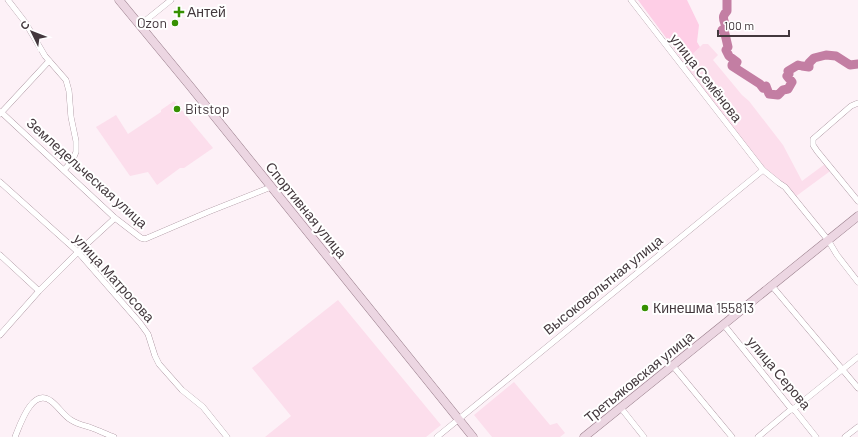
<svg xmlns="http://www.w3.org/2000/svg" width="858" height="437" viewBox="0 0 858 437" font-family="Barlow,sans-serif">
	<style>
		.built { fill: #fcdeec }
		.green { fill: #fecee6 }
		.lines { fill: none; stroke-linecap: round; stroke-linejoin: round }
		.river { stroke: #c37ea3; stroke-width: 9 }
		.street-casing { stroke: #977c89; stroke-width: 6 }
		.secondary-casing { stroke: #977c89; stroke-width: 9 }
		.street { stroke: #fff; stroke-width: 5.5 }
		.secondary { stroke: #ecd6e2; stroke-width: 8 }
		.poi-dot { fill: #369001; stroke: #fff; stroke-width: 1.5 }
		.labels { text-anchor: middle; stroke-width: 4; stroke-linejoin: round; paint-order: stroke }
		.poi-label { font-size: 14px; fill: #43383d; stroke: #fff; text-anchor: start }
		.street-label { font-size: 14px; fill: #43383d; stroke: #fff }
	</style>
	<rect width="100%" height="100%" fill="#fdf1f7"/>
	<!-- built -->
	<g class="built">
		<path d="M703 44H708L718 55 713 60 742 95 749 101 783 145 802 181 825 164 833 169 795 197 765 169 683 63Z"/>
		<path d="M174 101 213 148 184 168H180L157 185 148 172 130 176 96 127 116 115 128 134 161 112V110Z"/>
		<path d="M338 300 441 425 426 437H265L291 416 252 368Z"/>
		<path d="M514 382 550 425 557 423 565 433 560 437H492L474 415Z"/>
	</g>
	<!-- green -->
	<path class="green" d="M638 0H687L699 25 697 42 700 47 684 62Z"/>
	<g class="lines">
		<!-- river -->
		<path class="river" d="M727 0V11C721 17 724 20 726 27L722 30 725 34 728 47 726 50 729 56 737 62 736 64 732 65V66L760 84 763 88 766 86 769 94 778 95 783 90 788 89 792 82 787 76 789 74 788 71 798 65 802 66 809 67V63L814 58 826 55 836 56 850 65 858 64"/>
		<defs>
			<g id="street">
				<path d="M8 0 25 22 45 56 66 80 69 91 71 117 76 141V152L72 161 64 170"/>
				<path d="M631 0 763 170 779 183 785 187 828 240 837 255 858 282"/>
				<path d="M140 25 171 0"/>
				<path d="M858 103 851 106 813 139V145L817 151 858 201"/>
				<path d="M1 112 115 218 141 238 145 239 208 212 271 187"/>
				<path d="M0 114 49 61"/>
				<path d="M0 182 78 252 140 323 148 334 155 356 159 364 182 390 203 407 227 437"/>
				<path d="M0 255 39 291"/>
				<path d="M772 286 858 388"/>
				<path d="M724 325 789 406 796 412 816 437"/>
				<path d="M0 335 39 291 78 252 115 218"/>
				<path d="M673 366 732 437"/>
				<path d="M621 408 644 437"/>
				<path d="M15 437C20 425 32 387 51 401 59 407 63 415 71 420 77 424 82 425 89 427 98 430 106 434 114 437"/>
				<path d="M437 437 763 170"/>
				<path d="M758 437 789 411 796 407 858 357"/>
				<path d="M845 437 858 427"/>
			</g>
			<g id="secondary">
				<path d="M119 0 190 86 473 437"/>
				<path d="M584 437 858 216"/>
			</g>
		</defs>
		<!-- street casing -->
		<use href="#street" class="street-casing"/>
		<!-- secondary casing -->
		<use href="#secondary" class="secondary-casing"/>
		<!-- street -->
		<use href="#street" class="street"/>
		<!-- secondary -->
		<use href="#secondary" class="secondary"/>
	</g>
	<!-- markers -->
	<g class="poi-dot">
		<path d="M177 6h4v4h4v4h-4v4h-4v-4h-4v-4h4z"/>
		<circle cx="175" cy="23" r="4"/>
		<circle cx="177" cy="109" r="4"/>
		<circle cx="645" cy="308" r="4"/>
	</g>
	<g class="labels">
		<!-- poi labels -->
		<g class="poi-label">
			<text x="187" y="17">Антей</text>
			<text x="167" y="28" text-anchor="end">Ozon</text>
			<text x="185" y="114">Bitstop</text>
			<text x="653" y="313">Кинешма 155813</text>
		</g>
		<!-- street labels -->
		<g class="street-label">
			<text transform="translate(706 78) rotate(52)" y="5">улица Семёнова</text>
			<text transform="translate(87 173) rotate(42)" y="5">Земледельческая улица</text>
			<text transform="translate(306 210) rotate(51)" y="5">Спортивная улица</text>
			<text transform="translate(114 278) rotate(48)" y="5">улица Матросова</text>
			<text transform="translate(603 285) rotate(-39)" y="5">Высоковольтная улица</text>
			<text transform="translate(779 373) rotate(50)" y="5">улица Серова</text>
			<text transform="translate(639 377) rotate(-39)" y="5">Третьяковская улица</text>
		</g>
	</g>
	<!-- north arrow -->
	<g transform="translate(32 32) rotate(313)" stroke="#ffffff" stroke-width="3" paint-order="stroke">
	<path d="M0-3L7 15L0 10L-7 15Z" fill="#43383d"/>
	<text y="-6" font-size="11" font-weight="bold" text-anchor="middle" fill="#43383d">С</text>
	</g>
	<!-- scale -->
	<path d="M718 30v6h71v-6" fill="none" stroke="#43383d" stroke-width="2"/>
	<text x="724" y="30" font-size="12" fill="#43383d" stroke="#ffffff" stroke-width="3" paint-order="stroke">100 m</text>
</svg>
